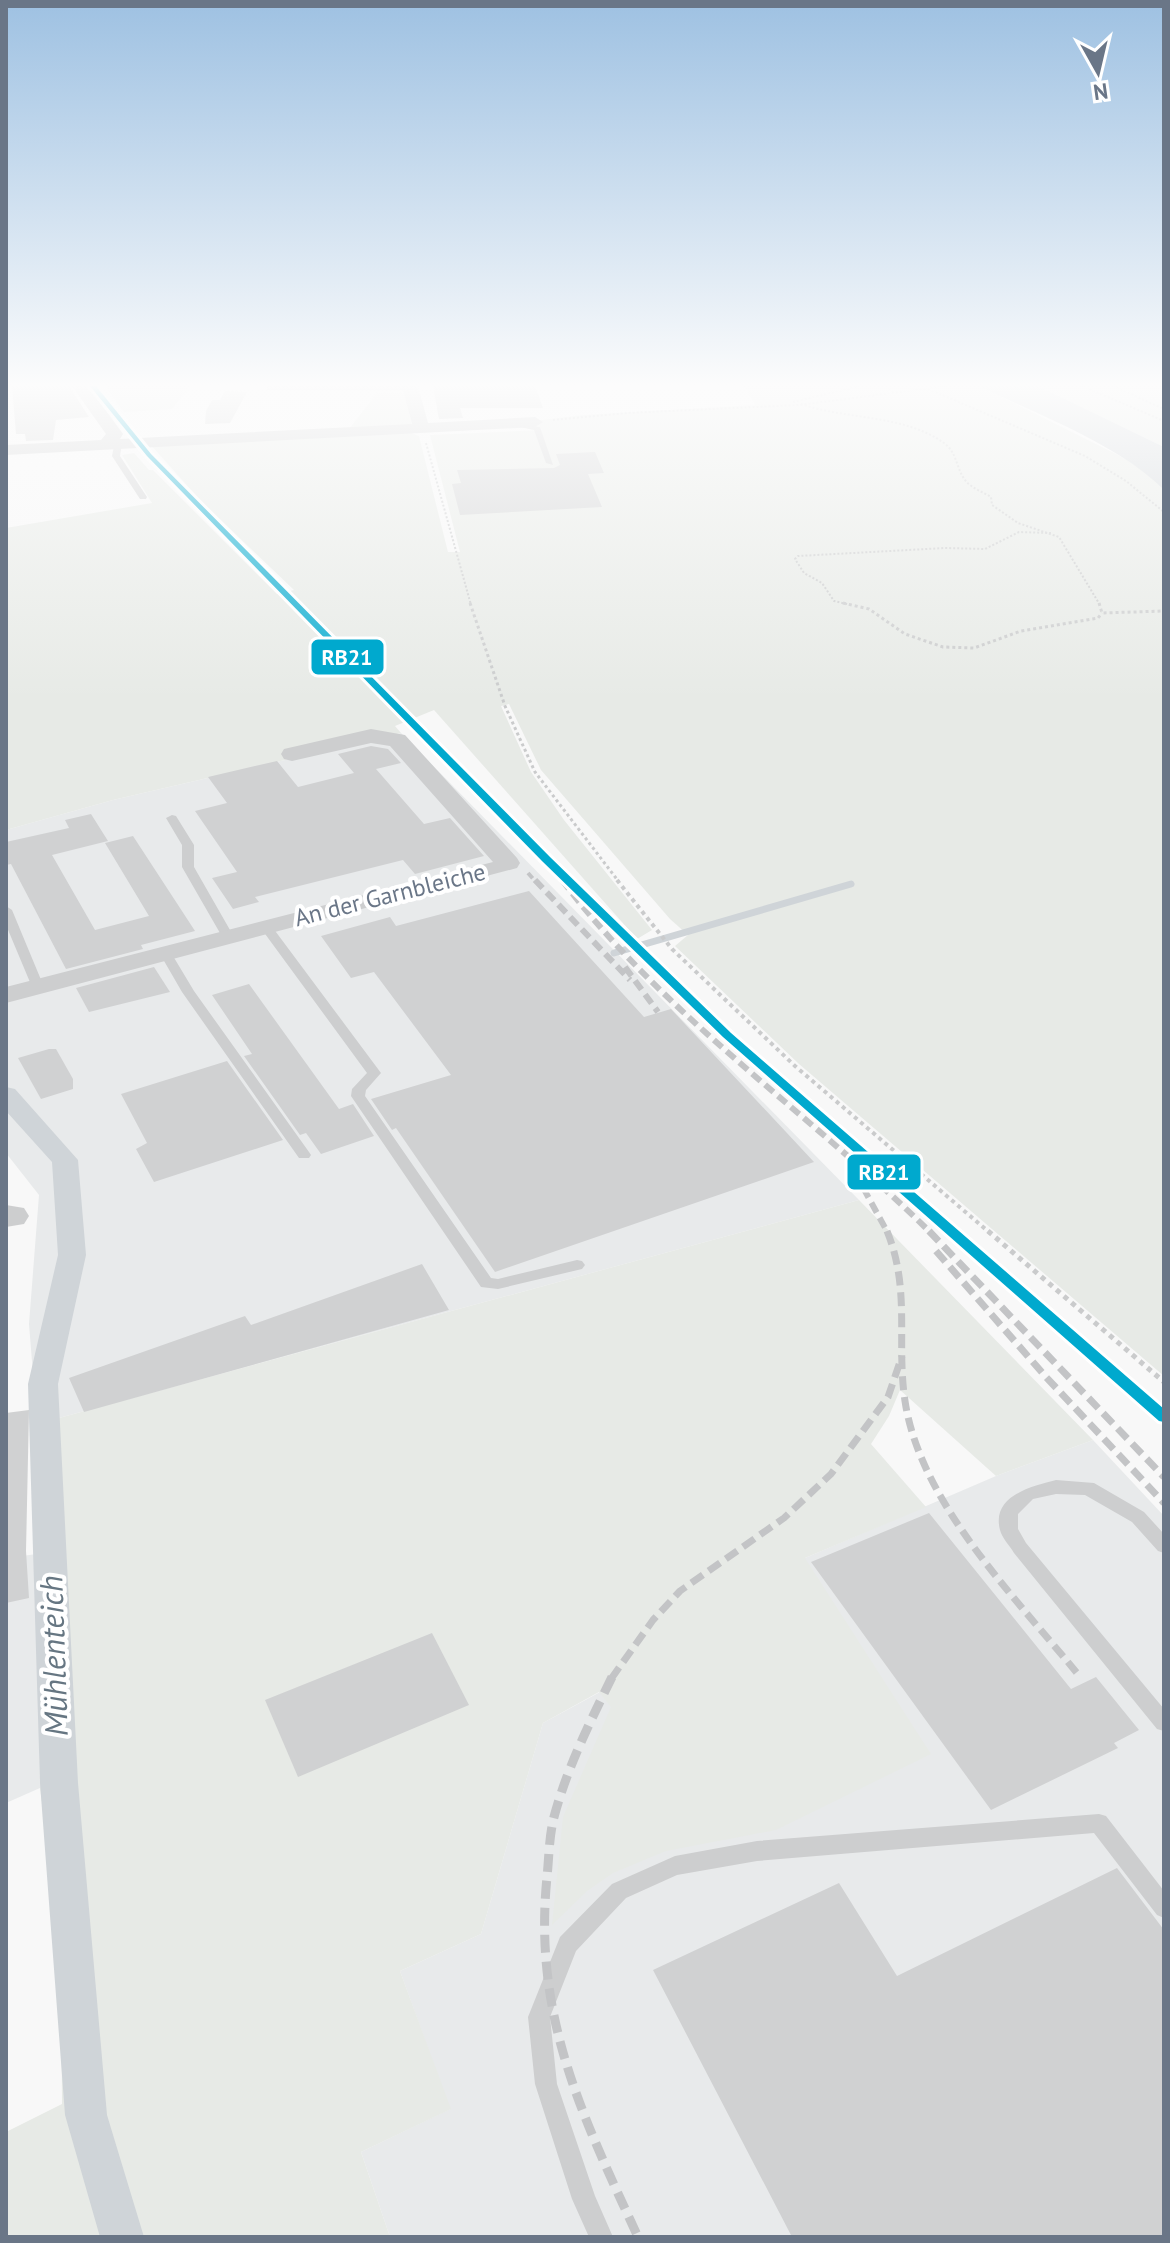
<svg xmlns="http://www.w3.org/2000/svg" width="1170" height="2243" viewBox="0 0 1170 2243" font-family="'PT Sans',sans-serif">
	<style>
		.built { fill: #e8eaeb }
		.green { fill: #e7eae6 }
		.water { fill: #cfd4d8 }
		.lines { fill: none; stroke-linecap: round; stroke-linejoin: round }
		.stream { stroke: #cfd4d8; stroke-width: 7 }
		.canal { fill: #cfd4d8; fill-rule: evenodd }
		.building { fill: #d0d1d2 }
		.path-far3 { stroke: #cacbcc; stroke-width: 2; stroke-dasharray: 2 2; stroke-linecap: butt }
		.path-far2 { stroke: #cacbcc; stroke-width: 3; stroke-dasharray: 3 3; stroke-linecap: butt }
		.path-far1 { stroke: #cacbcc; stroke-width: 4; stroke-dasharray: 4 4; stroke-linecap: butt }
		.path { stroke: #cacbcc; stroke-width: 5; stroke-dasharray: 5 5; stroke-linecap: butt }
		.service { fill: #cdcecf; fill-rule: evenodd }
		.minor { fill: #cdcecf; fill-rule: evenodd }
		.rail-far3 { stroke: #c3c4c6; stroke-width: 4; stroke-dasharray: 7 4; stroke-linecap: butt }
		.rail-far2 { stroke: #c3c4c6; stroke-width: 6; stroke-dasharray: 11 6; stroke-linecap: butt }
		.rail-far1 { stroke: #c3c4c6; stroke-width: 7; stroke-dasharray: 14 7; stroke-linecap: butt }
		.rail { stroke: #c3c4c6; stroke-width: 9; stroke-dasharray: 18 9; stroke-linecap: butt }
		.rail-1-casing { stroke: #fff; stroke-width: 6 }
		.rail-1 { fill: #00a9ce; fill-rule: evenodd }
		.labels { text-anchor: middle; stroke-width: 8; stroke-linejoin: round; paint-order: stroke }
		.street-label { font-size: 24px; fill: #6a7687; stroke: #fff }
		.near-water-label { font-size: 32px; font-style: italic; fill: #667682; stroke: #fff }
		.line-badge { stroke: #fff; stroke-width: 3 }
		.badge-label { font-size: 22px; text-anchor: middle; font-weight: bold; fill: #fff }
	</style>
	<rect width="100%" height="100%" fill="#f8f8f8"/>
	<!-- built -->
	<g class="built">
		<path d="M401 733 859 1200 37 1424 29 1324 39 1195 6 1153V830L113 800Z"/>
		<path d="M1093 1440 1164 1516V2237H390L361 2152 450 2109 400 1971 481 1934 543 1723 600 1692 805 1558 996 1476Z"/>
		<path d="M37 1554 40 1788 6 1803V1558Z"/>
	</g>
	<!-- green -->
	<g class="green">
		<path d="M105 386H190L172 409 124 412Z"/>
		<path d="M744 386H979L1118 455 1148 473 1164 490V1376L799 1064 675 946 688 935 670 919 541 770 509 704 501 706 531 772 564 820 652 930 637 939 434 710 395 726 401 733 113 800 6 830V528L152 503 122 455 134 453 149 470H153L277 594 294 590 201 501 149 443 408 432 419 436 448 552H460L430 435 542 430 533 421 583 415 755 405Z"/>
		<path d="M1038 386H1164V447Z"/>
		<path d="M377 393H405L412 426 349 429Z"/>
		<path d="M859 1200 1093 1440 996 1476 900 1390 889 1416 871 1444 926 1507 805 1558 931 1754 776 1830 666 1851 613 1873 587 1891 552 1925 563 1817 611 1707 599 1692 543 1723 481 1934 400 1971 451 2109 361 2152 390 2237H6V2132L62 2104 61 1941 40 1788 37 1424Z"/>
	</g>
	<!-- water -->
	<path class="water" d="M979 386H1038L1164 447V490C1120 445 1036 414 979 386Z"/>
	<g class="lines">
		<!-- stream -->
		<path class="stream" d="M614 953 851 884"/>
		<!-- canal -->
		<path class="canal" d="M6 1087 15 1089 78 1160 86 1255 58 1384 78 1783 107 2115 144 2237H100L65 2115 40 1783 28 1384 58 1255 52 1162 6 1111Z"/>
	</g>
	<!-- building -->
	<g class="building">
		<path d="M12 386H69L89 417 56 420 53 440 26 441 25 434H16Z"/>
		<path d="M433 386H535L543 408H460L463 418 439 419Z"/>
		<path d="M225 391 247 392 230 423 205 424 206 411 212 400H220Z"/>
		<path d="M595 452 604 473 588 474 602 507 460 515 452 484 461 483 457 470 554 468 560 465 556 454Z"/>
		<path d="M371 746 388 749 401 763 376 769 424 824 450 818 484 856 415 874 403 860 255 897 259 902 233 909 212 878 237 872 195 811 227 803 208 777 277 761 298 787 354 773 338 754Z"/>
		<path d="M91 814 108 841 52 855 95 930 149 916 105 843 133 836 195 931 141 945 143 949 66 969 11 864 6 865V842L69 828 65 820Z"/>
		<path d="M529 891 644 1017 671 1009 814 1162 495 1272 396 1128 392 1130 371 1099 451 1075 374 972 351 978 321 936 390 917 396 926Z"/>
		<path d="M154 967 170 992 89 1012 76 988Z"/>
		<path d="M249 984 339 1109 353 1104 374 1136 321 1154 306 1133 300 1135 244 1056 252 1054 212 995Z"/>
		<path d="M49 1049H56L73 1079V1089L41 1099 18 1058Z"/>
		<path d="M227 1061 283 1140 154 1182 136 1149 147 1143 121 1094Z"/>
		<path d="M422 1264 449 1310 84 1412 69 1378 245 1316 251 1325Z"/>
		<path d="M29 1410 26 1551 29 1598 6 1603V1413Z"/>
		<path d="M929 1513 1071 1689 1096 1677 1139 1730 1114 1743 1118 1748 991 1810 811 1562Z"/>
		<path d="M432 1633 469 1705 298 1777 265 1700Z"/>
		<path d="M1117 1868 1164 1930V2237H792L653 1970 839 1883 897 1976Z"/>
	</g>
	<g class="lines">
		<!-- path-far3 -->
		<g class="path-far3">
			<path d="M886 386 895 394"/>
			<path d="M921 386 1085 456 1126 481 1164 512"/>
			<path d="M1082 386 1164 421"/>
			<path d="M1113 386 1164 409"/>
			<path d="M793 402 860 386"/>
			<path d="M801 404C847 420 903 414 944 443 957 452 956 468 965 480 971 488 983 492 991 497L992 505 1018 523 1059 537 1100 605"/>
			<path d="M553 420 627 413 799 405 946 386"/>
			<path d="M426 443 471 605"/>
			<path d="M851 605 834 601 822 583 804 573 795 559 798 556 945 548 985 549 1019 532 1051 533"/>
		</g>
		<!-- path-far2 -->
		<g class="path-far2">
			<path d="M470 603 505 706 535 772 619 882"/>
			<path d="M843 603 869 609 905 634 943 647 974 648 1021 631 1098 618 1102 613"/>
			<path d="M1099 603 1102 613 1164 611"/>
		</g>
		<!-- path-far1 -->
		<path class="path-far1" d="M617 880 672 949 795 1066 990 1233"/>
		<!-- path -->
		<path class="path" d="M988 1231 1164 1382"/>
		<!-- service -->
		<g class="service">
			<path d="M267 386H411L415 388 411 390H267Z"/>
			<path d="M515 422 540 427 553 465 546 463 534 430 515 426Z"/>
			<path d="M115 441 122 443 120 456 147 497 146 499H140L112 456Z"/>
			<path d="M172 815 176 816 194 845V867L234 937 232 940H224L182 867V845L166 818Z"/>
			<path d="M6 906 12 910 44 987 43 990H33L32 987 6 925Z"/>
			<path d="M266 923 270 924 381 1073 366 1090 365 1096 491 1278 498 1279 577 1260 582 1261 585 1265 582 1269 498 1289 481 1287 351 1096 352 1089 367 1073 260 927Z"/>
			<path d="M166 950 170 951 194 991 309 1152 311 1155 309 1158H299L182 992 160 954Z"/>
			<path d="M1056 1480 1094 1483 1144 1512 1164 1534V1553L1158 1551 1132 1522 1085 1495 1056 1494 1033 1499 1018 1514V1529L1026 1543 1164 1709V1731L1157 1729 1014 1553C1010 1546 1002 1538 1000 1530 991 1496 1032 1486 1056 1480Z"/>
			<path d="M1099 1814 1106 1816 1164 1891V1918L1157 1915 1094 1833 757 1861 677 1875 626 1898 576 1951 550 2017 557 2084 595 2196 613 2237H589L572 2199 535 2084 528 2017 560 1937 612 1884 675 1856 757 1841Z"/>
		</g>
		<!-- minor -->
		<g class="minor">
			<path d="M72 386H88L123 434 120 439 412 424 402 386H418L428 423 535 417 543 422 535 427 6 455V445L101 440 106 434Z"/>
			<path d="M371 729 405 735 517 858 520 863 517 868 6 1003V987L493 862 390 746 371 743 292 761 284 759 281 754 284 749Z"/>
			<path d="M6 1205 24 1208 29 1216 24 1224 6 1227Z"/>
		</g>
		<!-- rail-far3 -->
		<g class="rail-far3">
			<path d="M546 859 563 882"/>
			<path d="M528 873 536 882"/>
		</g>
		<!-- rail-far2 -->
		<g class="rail-far2">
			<path d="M535 880 630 980"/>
			<path d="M562 880C665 1017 810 1113 931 1233"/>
			<path d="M625 967 658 1012"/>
			<path d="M855 1173 888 1233"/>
		</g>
		<!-- rail-far1 -->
		<g class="rail-far1">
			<path d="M887 1231C911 1290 896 1341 905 1401 920 1502 1014 1596 1077 1673"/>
			<path d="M929 1231 1164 1477"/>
			<path d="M936 1251 1046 1377 1164 1503"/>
			<path d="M611 1679 653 1620 680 1591 784 1518 831 1474 888 1397 902 1356"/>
		</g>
		<!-- rail -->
		<path class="rail" d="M612 1677C590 1722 567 1768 554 1817 549 1836 549 1858 547 1877 533 2016 582 2115 638 2237"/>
		<defs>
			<path id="rail-1" d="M90 386H96L151 454 550 857 731 1033 1164 1409V1422L1159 1421 723 1037 542 861 147 456Z"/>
		</defs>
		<!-- rail-1 casing -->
		<use href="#rail-1" class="rail-1-casing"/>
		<!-- rail-1 -->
		<use href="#rail-1" class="rail-1"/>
	</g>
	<!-- sky -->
	<linearGradient id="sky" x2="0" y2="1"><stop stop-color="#9ec1e2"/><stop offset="0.55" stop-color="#fcfcfc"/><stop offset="1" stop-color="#fcfcfc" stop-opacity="0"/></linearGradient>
	<rect width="1170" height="700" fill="url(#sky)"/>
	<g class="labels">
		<!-- street labels -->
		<g class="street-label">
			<text transform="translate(390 895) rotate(-14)" y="8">An der Garnbleiche</text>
		</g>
		<!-- near-water labels -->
		<g class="near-water-label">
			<text transform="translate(54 1656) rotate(-92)" y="11">Mühlenteich</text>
		</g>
	</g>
	<g class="line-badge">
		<rect x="310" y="638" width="75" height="38" rx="8" fill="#00a9ce"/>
		<rect x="846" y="1153" width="76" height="38" rx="8" fill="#00a9ce"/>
	</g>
	<g class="badge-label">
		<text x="347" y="665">RB21</text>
		<text x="884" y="1180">RB21</text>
	</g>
	<!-- border -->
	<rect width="1170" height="2243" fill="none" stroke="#6a7687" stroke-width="16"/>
	<!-- north arrow -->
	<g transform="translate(1098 72) rotate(172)" stroke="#ffffff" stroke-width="6" paint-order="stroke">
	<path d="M0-6L14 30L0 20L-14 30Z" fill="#6a7687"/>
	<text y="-12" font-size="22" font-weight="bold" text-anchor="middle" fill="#6a7687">N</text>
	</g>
</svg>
